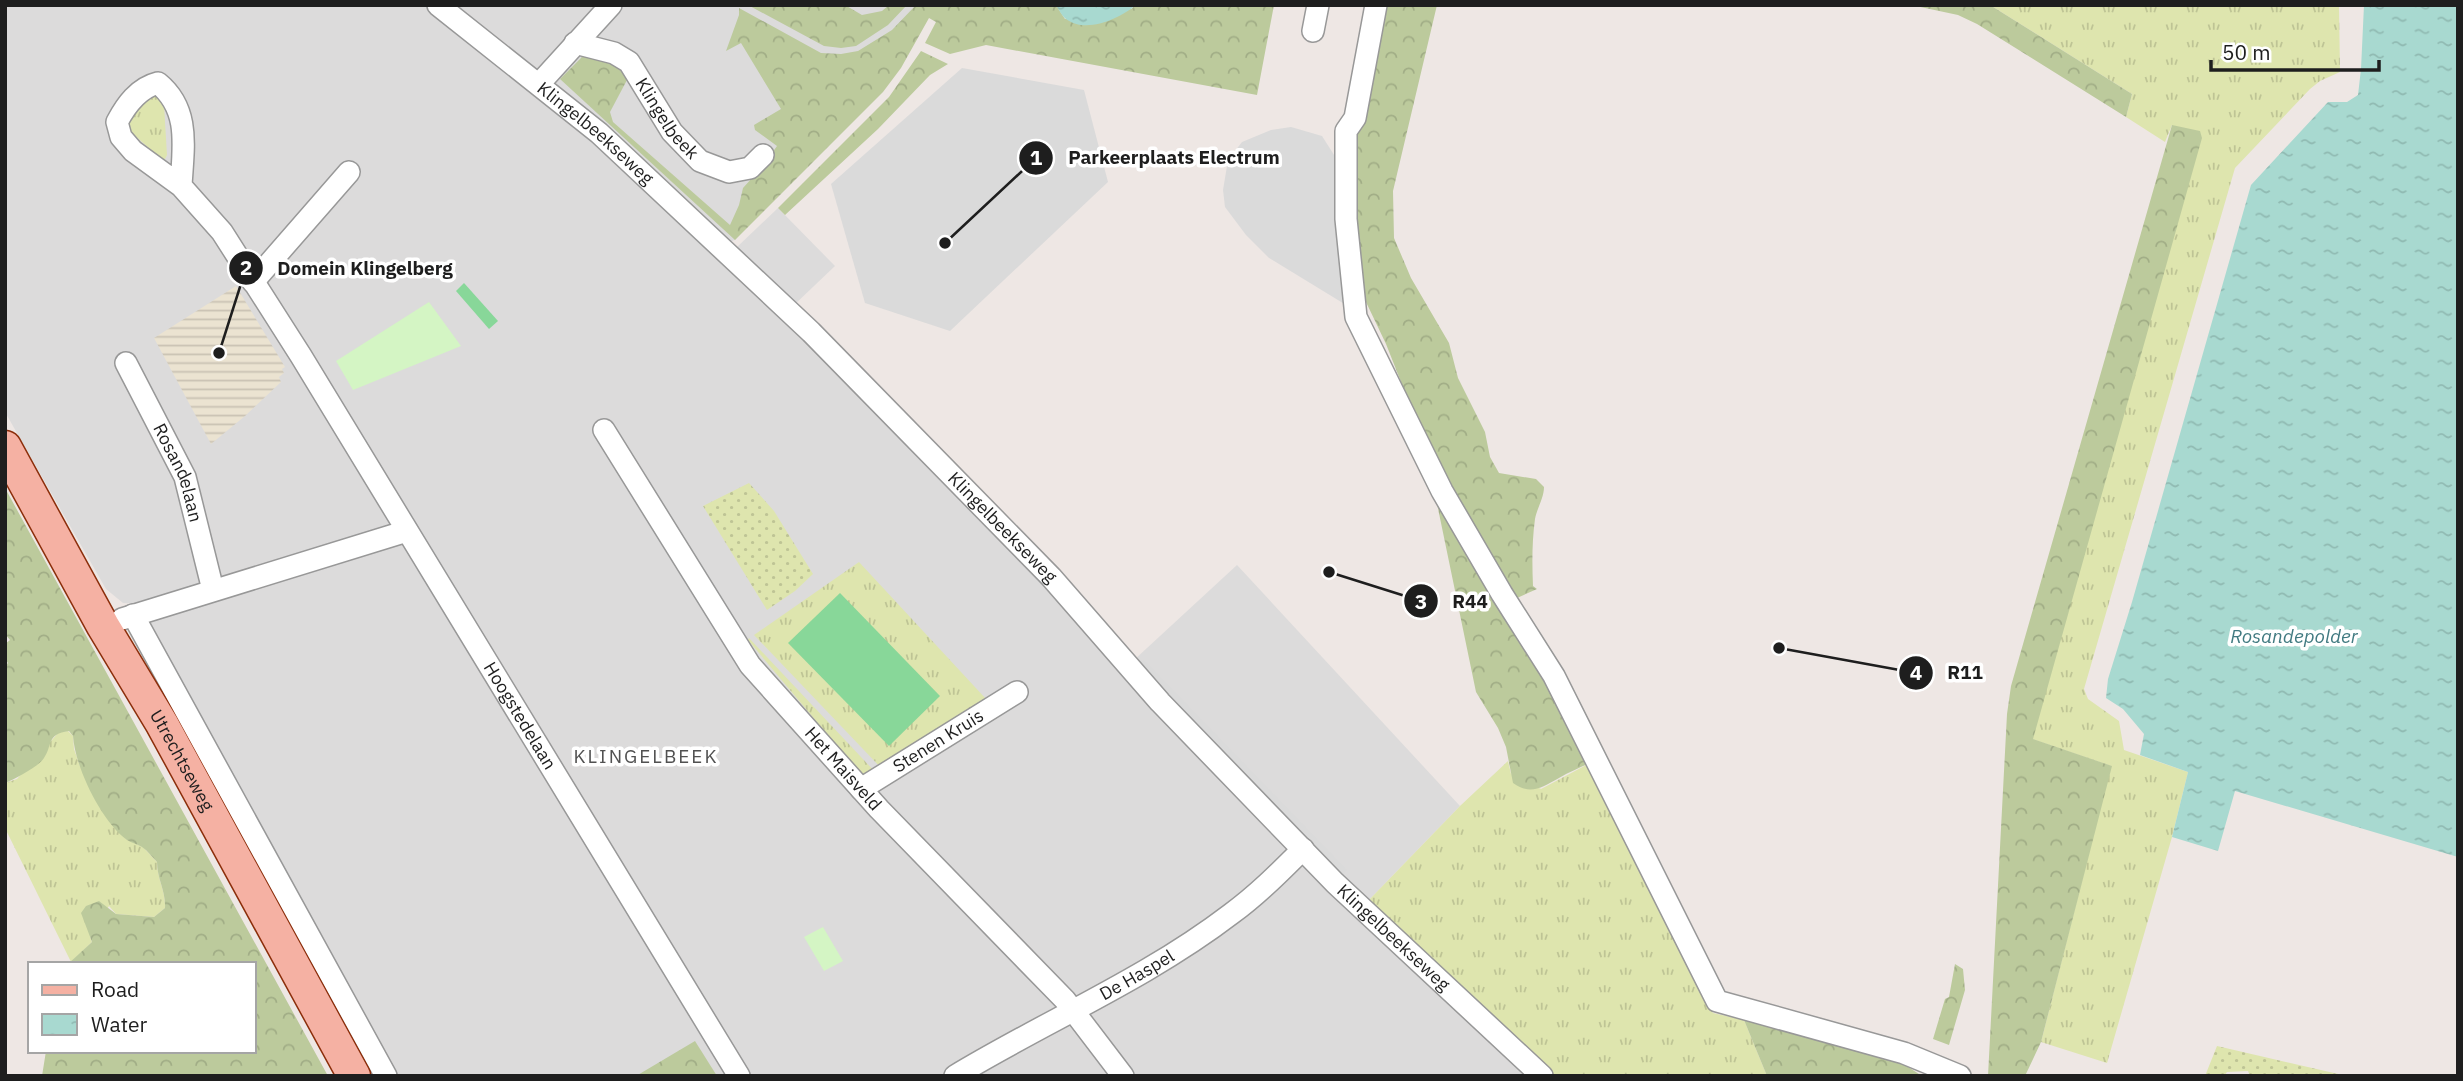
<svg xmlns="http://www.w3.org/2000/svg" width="2463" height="1081" viewBox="0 0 2463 1081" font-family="'IBM Plex Sans',sans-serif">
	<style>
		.residential { fill: #dcdbdb }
		.farmland { fill: url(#farmland-rules) }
		.grass { fill: url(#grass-tufts) }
		.forest { fill: url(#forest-crowns) }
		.park { fill: #d4f5c4 }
		.garden { fill: url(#garden-dots) }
		.pitch { fill: #88d799 }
		.parking { fill: #dadada }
		.water { fill: url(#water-ripples) }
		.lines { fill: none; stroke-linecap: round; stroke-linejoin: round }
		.street-casing { stroke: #989898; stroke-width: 24 }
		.primary-casing { stroke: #8c2e0b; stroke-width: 35 }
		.street { stroke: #fff; stroke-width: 21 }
		.primary { stroke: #f5b1a3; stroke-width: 32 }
		.labels { text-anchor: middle; stroke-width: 7; stroke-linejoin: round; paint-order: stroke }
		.street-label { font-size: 18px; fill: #1e1e1e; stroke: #fff }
		.water-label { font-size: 19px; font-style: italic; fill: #417a81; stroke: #fff }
		.neighbourhood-label { font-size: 19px; letter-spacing: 2px; fill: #515151; stroke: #fff }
		.leader { fill: none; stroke: #1e1e1e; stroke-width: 2.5 }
		.callout-dot { fill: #1e1e1e; stroke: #fff; stroke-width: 2.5 }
		.mark-label { font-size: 21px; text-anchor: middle; font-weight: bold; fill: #fff }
		.callout-label { font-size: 19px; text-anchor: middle; font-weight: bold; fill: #1e1e1e; stroke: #fff; stroke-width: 7; stroke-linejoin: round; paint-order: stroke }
	</style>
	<defs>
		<pattern id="farmland-rules" width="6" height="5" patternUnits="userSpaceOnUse" patternTransform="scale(1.75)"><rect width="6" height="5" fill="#ebe3d1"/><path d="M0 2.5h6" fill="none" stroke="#c9c2b3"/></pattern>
		<pattern id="grass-tufts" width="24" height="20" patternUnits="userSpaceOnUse" patternTransform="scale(1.75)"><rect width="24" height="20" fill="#dee5ae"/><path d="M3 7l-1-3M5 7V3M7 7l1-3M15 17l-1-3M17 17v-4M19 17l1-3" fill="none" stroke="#bec495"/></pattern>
		<pattern id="forest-crowns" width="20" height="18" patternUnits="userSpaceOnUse" patternTransform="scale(1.75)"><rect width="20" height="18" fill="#bcca9c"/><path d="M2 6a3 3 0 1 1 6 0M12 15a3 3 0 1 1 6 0" fill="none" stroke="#a1ad86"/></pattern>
		<pattern id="garden-dots" width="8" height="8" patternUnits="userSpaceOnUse" patternTransform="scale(1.75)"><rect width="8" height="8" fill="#dee5ae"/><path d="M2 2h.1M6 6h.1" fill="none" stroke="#bec495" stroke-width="1.8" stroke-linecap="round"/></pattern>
		<pattern id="water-ripples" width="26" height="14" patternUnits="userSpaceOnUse" patternTransform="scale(1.75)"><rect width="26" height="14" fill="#a8d9d0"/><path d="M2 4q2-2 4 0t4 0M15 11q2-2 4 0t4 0" fill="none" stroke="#90bab2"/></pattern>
	</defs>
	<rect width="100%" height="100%" fill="#eee7e4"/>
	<!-- residential -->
	<g class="residential">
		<path d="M5 5H425L588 134 841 373 1529 1076H396L137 604 123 603 106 589 5 412Z"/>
		<path d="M453 5H926L880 79 735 240 729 242 576 101 512 54Z"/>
		<path d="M778 208 835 266 793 306 736 248Z"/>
		<path d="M1237 565 1460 806 1368 901 1134 660Z"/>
	</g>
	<!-- farmland -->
	<path class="farmland" d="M236 286 285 367 282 369 284 373 279 377 281 382 245 416 211 444 154 338Z"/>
	<!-- grass -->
	<g class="grass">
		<path d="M1990 5H2339L2340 72 2320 81 2310 89 2235 168 2084 689 2088 699 2119 721 2124 750 2188 772 2172 837 2107 1063 2041 1042 2111 766 2032 739 2175 231 2172 125 2165 142 2126 117 2132 94Z"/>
		<path d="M156 94 164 105 167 155 165 159 160 158 124 126 143 101Z"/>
		<path d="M859 562 987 700 883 770 754 635Z"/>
		<path d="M749 638 877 774 864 775 858 771 748 640Z"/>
		<path d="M68 731 73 736 74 749 80 766 126 839 143 847 157 862C157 879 166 891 165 908L154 917 116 914 109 906 90 937 92 942 71 962 5 828V783L17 779 59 732Z"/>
		<path d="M1508 761 1511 774 1541 789 1590 763 1616 823 1713 1013 1744 1020 1767 1076H1555L1368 901 1460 806Z"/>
	</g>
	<!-- forest -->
	<g class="forest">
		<path d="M748 5H845L862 15 882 11 889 5H907L888 25 856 46 841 48 824 46Z"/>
		<path d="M916 5H1056L1065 19 1131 9 1136 5H1274L1257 95 986 45 950 54 925 43 936 22 929 18 901 68 883 92 735 240 560 79 585 54C607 57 618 57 627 80L610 112 613 122 730 225 739 205 743 188 762 167 777 146 755 130 754 125 781 109 741 43 726 51 739 15V8L821 53 841 54 858 51 892 30Z"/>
		<path d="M1380 5H1437L1393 191 1394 238 1411 278 1449 343 1458 378 1485 432 1490 457 1499 473 1536 479 1544 487C1544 498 1537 508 1535 519 1532 541 1532 563 1533 586L1537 589 1517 598 1503 591 1430 455 1386 344 1366 302 1354 238 1351 152Z"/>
		<path d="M1911 5H1990L2132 94 2126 117 1977 24 1958 15Z"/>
		<path d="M921 51 948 64 930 75 878 129 785 215 778 208 889 97Z"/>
		<path d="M2172 125 2200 131 2202 138 2033 739 2112 766 2041 1042 2025 1076H1988L2007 714 2011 686Z"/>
		<path d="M5 488 328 1076H42L46 1051H254V964H68L92 942 81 913 86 906 99 901 116 914 154 917 165 908C166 891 157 879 157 862 152 857 148 851 142 847 137 844 132 843 127 840 101 821 75 767 73 736L69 731C46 734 53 745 44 758 38 767 15 779 5 783V666L8 663 5 659V644L10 640 5 634Z"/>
		<path d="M1435 494 1533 659 1590 763C1579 768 1569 772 1559 778 1542 787 1531 796 1513 783L1506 747 1498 728 1476 692Z"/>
		<path d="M1955 964 1963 969 1965 990 1949 1045 1933 1039 1945 999 1949 997Z"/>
		<path d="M1744 1020 1899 1061 1922 1076H1767Z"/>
		<path d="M695 1041 717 1076H636Z"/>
	</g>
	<!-- park -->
	<g class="park">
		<path d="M429 302 461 346 353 390 336 361Z"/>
		<path d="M823 927 843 961 824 971 804 937Z"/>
	</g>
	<!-- garden -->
	<g class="garden">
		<path d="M749 483 774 511 813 574 795 591 767 610 703 506Z"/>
		<path d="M2217 1046 2347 1076H2250L2248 1071 2227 1072 2224 1076H2205Z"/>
	</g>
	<!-- pitch -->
	<g class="pitch">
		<path d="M464 283 498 321 489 329 456 291Z"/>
		<path d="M840 593 940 696 889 746 788 643Z"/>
	</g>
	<!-- parking -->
	<g class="parking">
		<path d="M962 68 1084 90 1108 182 950 331 865 303 831 184Z"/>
		<path d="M1291 127 1322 136 1336 158 1351 308 1269 258 1246 235 1225 207 1223 190 1228 160 1242 142 1271 130Z"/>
		<path d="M1134 660 1145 661 1347 870 1341 876Z"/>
	</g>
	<!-- water -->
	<g class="water">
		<path d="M1056 5H1136C1119 19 1086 34 1066 19 1062 16 1059 10 1056 5Z"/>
		<path d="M2364 5H2458V857L2235 791 2218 851 2172 837 2188 772 2140 755 2144 734 2123 709 2106 698 2108 679 2132 602 2251 185 2328 102H2347L2358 95 2361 69Z"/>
	</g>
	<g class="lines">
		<defs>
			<g id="street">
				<path id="s1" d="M438 5 599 133 811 332 1051 577 1160 702 1335 883 1542 1076"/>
				<path d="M1376 5 1355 118 1346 131V219L1356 317 1442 491 1502 594 1554 676 1717 1001 1904 1053 1960 1076"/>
				<path d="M1313 31 1318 5"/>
				<path id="s2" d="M575 43 614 53 629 62 672 132 700 161 729 172 750 168 763 155"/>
				<path d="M539 84 611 5"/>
				<path id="s3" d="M181 186C183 148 191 110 158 83 138 88 126 105 117 122L121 137 133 151 181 186 222 232 301 356 739 1076"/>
				<path d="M253 282 349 172"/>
				<path id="s4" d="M126 363 185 477 213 590"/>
				<path id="s5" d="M604 430 750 665 879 809 1065 1000 1123 1076"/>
				<path d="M133 615 386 1076"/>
				<path d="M122 619 407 531"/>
				<path id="s6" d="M861 789 1017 692"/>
				<path id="s7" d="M955 1076C1046 1021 1146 979 1231 914 1257 895 1280 872 1303 849"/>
			</g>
			<g id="primary">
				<path id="s8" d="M5 447 103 626 162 724 354 1076"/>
			</g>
		</defs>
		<!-- street casing -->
		<use href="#street" class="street-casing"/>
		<!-- primary casing -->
		<use href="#primary" class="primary-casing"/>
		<!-- street -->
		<use href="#street" class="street"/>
		<!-- primary -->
		<use href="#primary" class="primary"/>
	</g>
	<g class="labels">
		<!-- street labels -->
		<g class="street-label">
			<text dy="6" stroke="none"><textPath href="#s2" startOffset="126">Klingelbeek</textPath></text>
			<text dy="6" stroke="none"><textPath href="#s1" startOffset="203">Klingelbeekseweg</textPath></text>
			<text dy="6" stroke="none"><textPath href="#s4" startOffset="122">Rosandelaan</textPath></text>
			<text dy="6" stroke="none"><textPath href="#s1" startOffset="770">Klingelbeekseweg</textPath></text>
			<text dy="6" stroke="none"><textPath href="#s3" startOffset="892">Hoogstedelaan</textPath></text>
			<text dy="6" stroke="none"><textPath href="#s6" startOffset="91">Stenen Kruis</textPath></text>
			<text dy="6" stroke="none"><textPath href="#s8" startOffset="360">Utrechtseweg</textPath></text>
			<text dy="6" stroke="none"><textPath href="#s5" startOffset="416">Het Maisveld</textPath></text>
			<text dy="6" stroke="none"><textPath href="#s1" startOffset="1337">Klingelbeekseweg</textPath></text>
			<text dy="6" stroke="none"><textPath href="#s7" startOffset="208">De Haspel</textPath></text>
		</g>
		<!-- water labels -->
		<g class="water-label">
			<text x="2294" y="643">Rosandepolder</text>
		</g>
		<!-- neighbourhood labels -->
		<g class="neighbourhood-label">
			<text x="646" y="763">KLINGELBEEK</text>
		</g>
	</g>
	<!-- callouts -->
	<path class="leader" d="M945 243L1036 158M219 353L246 268M1329 572L1421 601M1779 648L1916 673"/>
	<g class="callout-dot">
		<circle cx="945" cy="243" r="7"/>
		<circle cx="219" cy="353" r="7"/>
		<circle cx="1329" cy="572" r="7"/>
		<circle cx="1779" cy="648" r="7"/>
		<circle cx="1036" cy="158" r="18"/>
		<circle cx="246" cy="268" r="18"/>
		<circle cx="1421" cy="601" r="18"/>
		<circle cx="1916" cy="673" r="18"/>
	</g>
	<g class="mark-label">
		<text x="1036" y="165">1</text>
		<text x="246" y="275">2</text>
		<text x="1421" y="609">3</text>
		<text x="1916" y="680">4</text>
	</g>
	<g class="callout-label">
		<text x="1174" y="164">Parkeerplaats Electrum</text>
		<text x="365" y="275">Domein Klingelberg</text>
		<text x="1470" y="608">R44</text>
		<text x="1965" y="679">R11</text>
	</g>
	<!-- border -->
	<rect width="2463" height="1081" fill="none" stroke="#1e1e1e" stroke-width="14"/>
	<!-- legend -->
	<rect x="28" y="962" width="228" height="91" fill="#ffffff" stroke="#a5a5a5" stroke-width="2"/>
	<rect x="42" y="985" width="35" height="10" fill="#f5b1a3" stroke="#a5a5a5" stroke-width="2"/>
	<text x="91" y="997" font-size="21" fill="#1e1e1e">Road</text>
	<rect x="42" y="1014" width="35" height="21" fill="url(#water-ripples)" stroke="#a5a5a5" stroke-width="2"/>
	<text x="91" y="1032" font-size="21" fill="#1e1e1e">Water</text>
	<!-- scale -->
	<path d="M2211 60v10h168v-10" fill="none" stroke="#1e1e1e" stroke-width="3.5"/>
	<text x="2222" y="60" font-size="21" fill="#1e1e1e" stroke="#ffffff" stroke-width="5" paint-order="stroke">50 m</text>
</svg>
